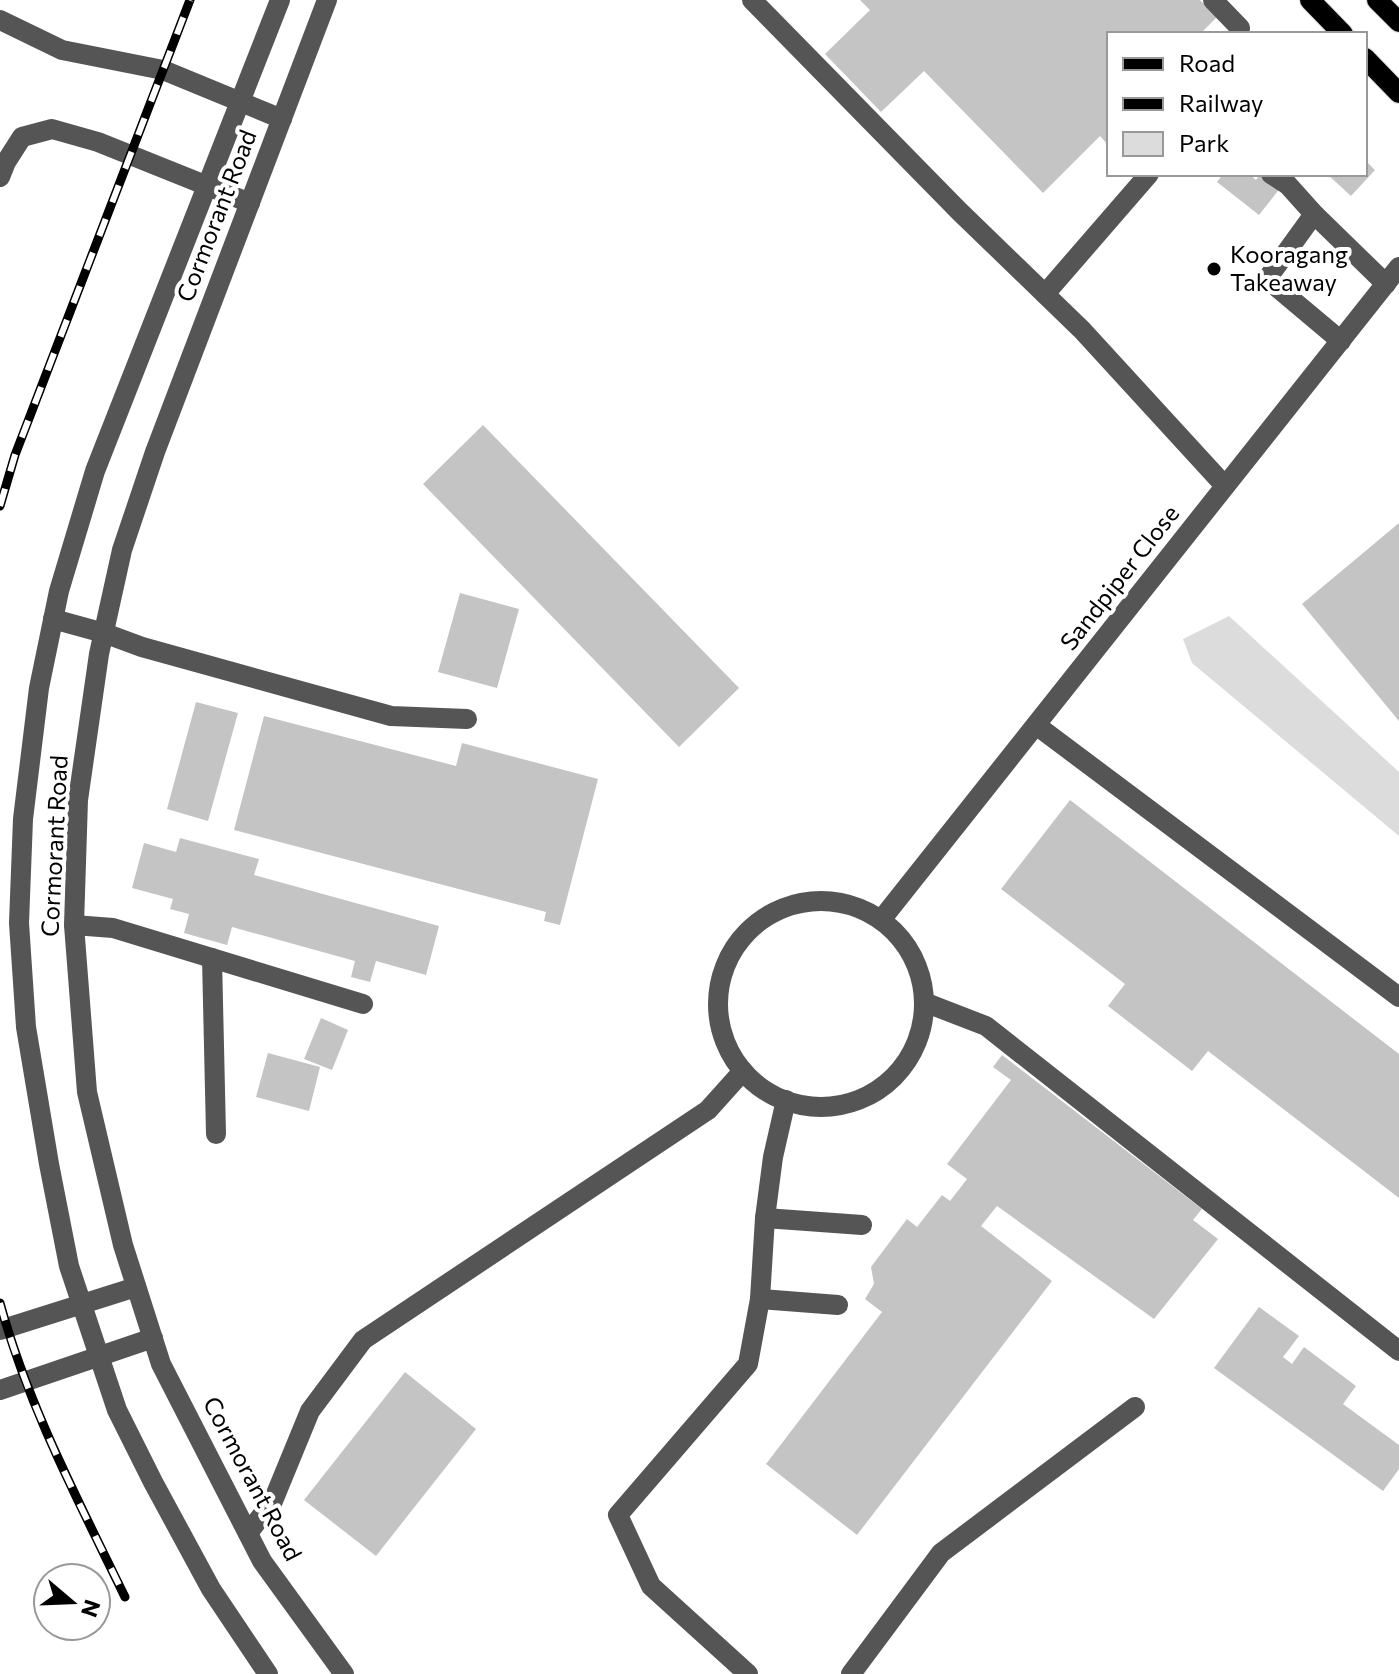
<svg xmlns="http://www.w3.org/2000/svg" width="1399" height="1674" viewBox="0 0 1399 1674" font-family="Commissioner,sans-serif">
	<style>
		.green { fill: #dcdcdc }
		.building { fill: #c4c4c4 }
		.lines { fill: none; stroke-linecap: round; stroke-linejoin: round }
		.major-casing { stroke: #dbdbdb; stroke-width: 22 }
		.minor { stroke: #555; stroke-width: 20 }
		.major { stroke: #000; stroke-width: 20 }
		.rail-casing { stroke: #000; stroke-width: 9 }
		.rail { stroke: #fff; stroke-width: 6; stroke-dasharray: 18; stroke-linecap: butt }
		.poi-dot { fill: #000; stroke: #fff; stroke-width: 3 }
		.labels { text-anchor: middle; stroke-width: 8; stroke-linejoin: round; paint-order: stroke }
		.street-label { font-size: 24px; fill: #000; stroke: #fff }
		.poi-label { font-size: 24px; fill: #000; stroke: #fff; text-anchor: start }
	</style>
	<rect width="100%" height="100%" fill="#fff"/>
	<!-- green -->
	<path class="green" d="M1229 616 1399 772V836L1192 663 1183 639Z"/>
	<!-- building -->
	<g class="building">
		<path d="M860 0H1200L1217 17 1200 34H1109V146L1100 136 1043 193 924 71 881 112 825 54 870 10Z"/>
		<path d="M1365 160 1375 170 1351 196 1327 174H1365Z"/>
		<path d="M1223 174H1249L1256 180 1260 174H1264L1281 187 1259 215 1217 182Z"/>
		<path d="M483 425 739 688 679 747 423 484Z"/>
		<path d="M1399 523V721L1302 604Z"/>
		<path d="M460 593 519 609 497 688 438 672Z"/>
		<path d="M196 702 238 713 208 821 167 809Z"/>
		<path d="M264 716 456 766 462 743 598 779 560 925 544 921 546 912 234 830Z"/>
		<path d="M1070 800 1399 1054V1198L1208 1051 1192 1071 1108 1006 1125 984 1001 889Z"/>
		<path d="M180 838 259 859 254 875 439 926 426 975 376 961 370 982 351 977 355 961 232 927 227 945 184 933 189 914 170 909 173 899 132 888 144 843 176 852Z"/>
		<path d="M321 1018 348 1030 332 1070 304 1059Z"/>
		<path d="M268 1053 320 1067 309 1111 256 1097Z"/>
		<path d="M1002 1055 1202 1209 1193 1220 1218 1239 1154 1319 997 1206 981 1226 1052 1281 857 1535 766 1464 882 1312 865 1299 874 1284 871 1267 907 1219 917 1227 942 1195 950 1201 967 1179 947 1164 1011 1080 993 1067Z"/>
		<path d="M1259 1307 1299 1336 1283 1357 1292 1364 1304 1347 1356 1386 1343 1404 1399 1445V1469L1383 1491 1214 1368Z"/>
		<path d="M405 1372 476 1429 376 1556 304 1500Z"/>
	</g>
	<g class="lines">
		<defs>
			<g id="major">
				<path d="M1310 0 1343 34"/>
				<path d="M1377 0 1399 22"/>
				<path d="M1365 58 1399 93"/>
			</g>
		</defs>
		<!-- major casing -->
		<use href="#major" class="major-casing"/>
		<!-- minor -->
		<g class="minor">
			<path d="M327 0 155 452 122 550 99 654 78 800 74 925 87 1092 123 1245 161 1364 262 1561 344 1674"/>
			<path d="M752 0 959 211 1082 330 1225 486"/>
			<path d="M1213 0 1240 28 1239 34"/>
			<path d="M0 20 62 50 163 70 282 119"/>
			<path d="M1271 174 1288 185 1314 214 1386 284"/>
			<path d="M0 177 6 162 22 137 52 129 98 142 250 203"/>
			<path d="M1314 214 1267 279 1341 341"/>
			<path d="M1045 294 1149 174"/>
			<path d="M53 619 104 633 142 647 391 716 467 719"/>
			<path d="M1036 725 1399 997"/>
			<circle cx="821" cy="1004" r="103"/>
			<path d="M881 920 1399 267"/>
			<path d="M74 925 113 928 363 1004"/>
			<path d="M212 958 216 1134"/>
			<path d="M924 1002 986 1026 1399 1351"/>
			<path d="M765 1218 862 1225"/>
			<path d="M760 1299 838 1305"/>
			<path d="M0 1330 136 1287"/>
			<path d="M0 1390 153 1338"/>
			<path d="M248 1533 273 1501 310 1411 363 1340 708 1110 743 1071"/>
			<path d="M268 1674 211 1589 153 1482 117 1410 69 1266 49 1164 26 1027 19 923 23 819 39 688 59 591 95 471 280 0"/>
			<path d="M748 1674 651 1586 618 1515 748 1364 760 1299 765 1218 773 1157 786 1100"/>
			<path d="M851 1674 941 1553 1135 1407"/>
		</g>
		<!-- major -->
		<use href="#major" class="major"/>
		<defs>
			<g id="rail">
				<path d="M0 506 15 455 190 0"/>
				<path d="M0 1303C28 1406 79 1502 125 1597"/>
			</g>
		</defs>
		<!-- rail casing -->
		<use href="#rail" class="rail-casing"/>
		<!-- rail -->
		<use href="#rail" class="rail"/>
	</g>
	<!-- markers -->
	<circle class="poi-dot" cx="1214" cy="269" r="8"/>
	<g class="labels">
		<!-- street labels -->
		<g class="street-label">
			<text transform="translate(217 216) rotate(-69)" y="8">Cormorant Road</text>
			<text transform="translate(1120 578) rotate(-52)" y="8">Sandpiper Close</text>
			<text transform="translate(55 846) rotate(-87)" y="8">Cormorant Road</text>
			<text transform="translate(252 1479) rotate(62)" y="8">Cormorant Road</text>
		</g>
		<!-- poi labels -->
		<g class="poi-label">
			<text x="1230" y="263">Kooragang<tspan x="1230" dy="28">Takeaway</tspan></text>
		</g>
	</g>
	<!-- legend -->
	<rect x="1107" y="32" width="260" height="144" fill="#ffffff" stroke="#999999" stroke-width="2"/>
	<rect x="1123" y="58" width="40" height="12" fill="#000000" stroke="#999999" stroke-width="2"/>
	<text x="1179" y="72" font-size="24" fill="#000000">Road</text>
	<rect x="1123" y="98" width="40" height="12" fill="#000000" stroke="#999999" stroke-width="2"/>
	<text x="1179" y="112" font-size="24" fill="#000000">Railway</text>
	<rect x="1123" y="132" width="40" height="24" fill="#dcdcdc" stroke="#999999" stroke-width="2"/>
	<text x="1179" y="152" font-size="24" fill="#000000">Park</text>
	<!-- north arrow -->
	<g transform="translate(72 1602) rotate(109)"><circle r="38" fill="#ffffff" stroke="#999999" stroke-width="2"/>
	<path d="M0-6L14 30L0 20L-14 30Z" fill="#000000"/>
	<text y="-12" font-size="22" font-weight="bold" text-anchor="middle" fill="#000000">N</text>
	</g>
</svg>
